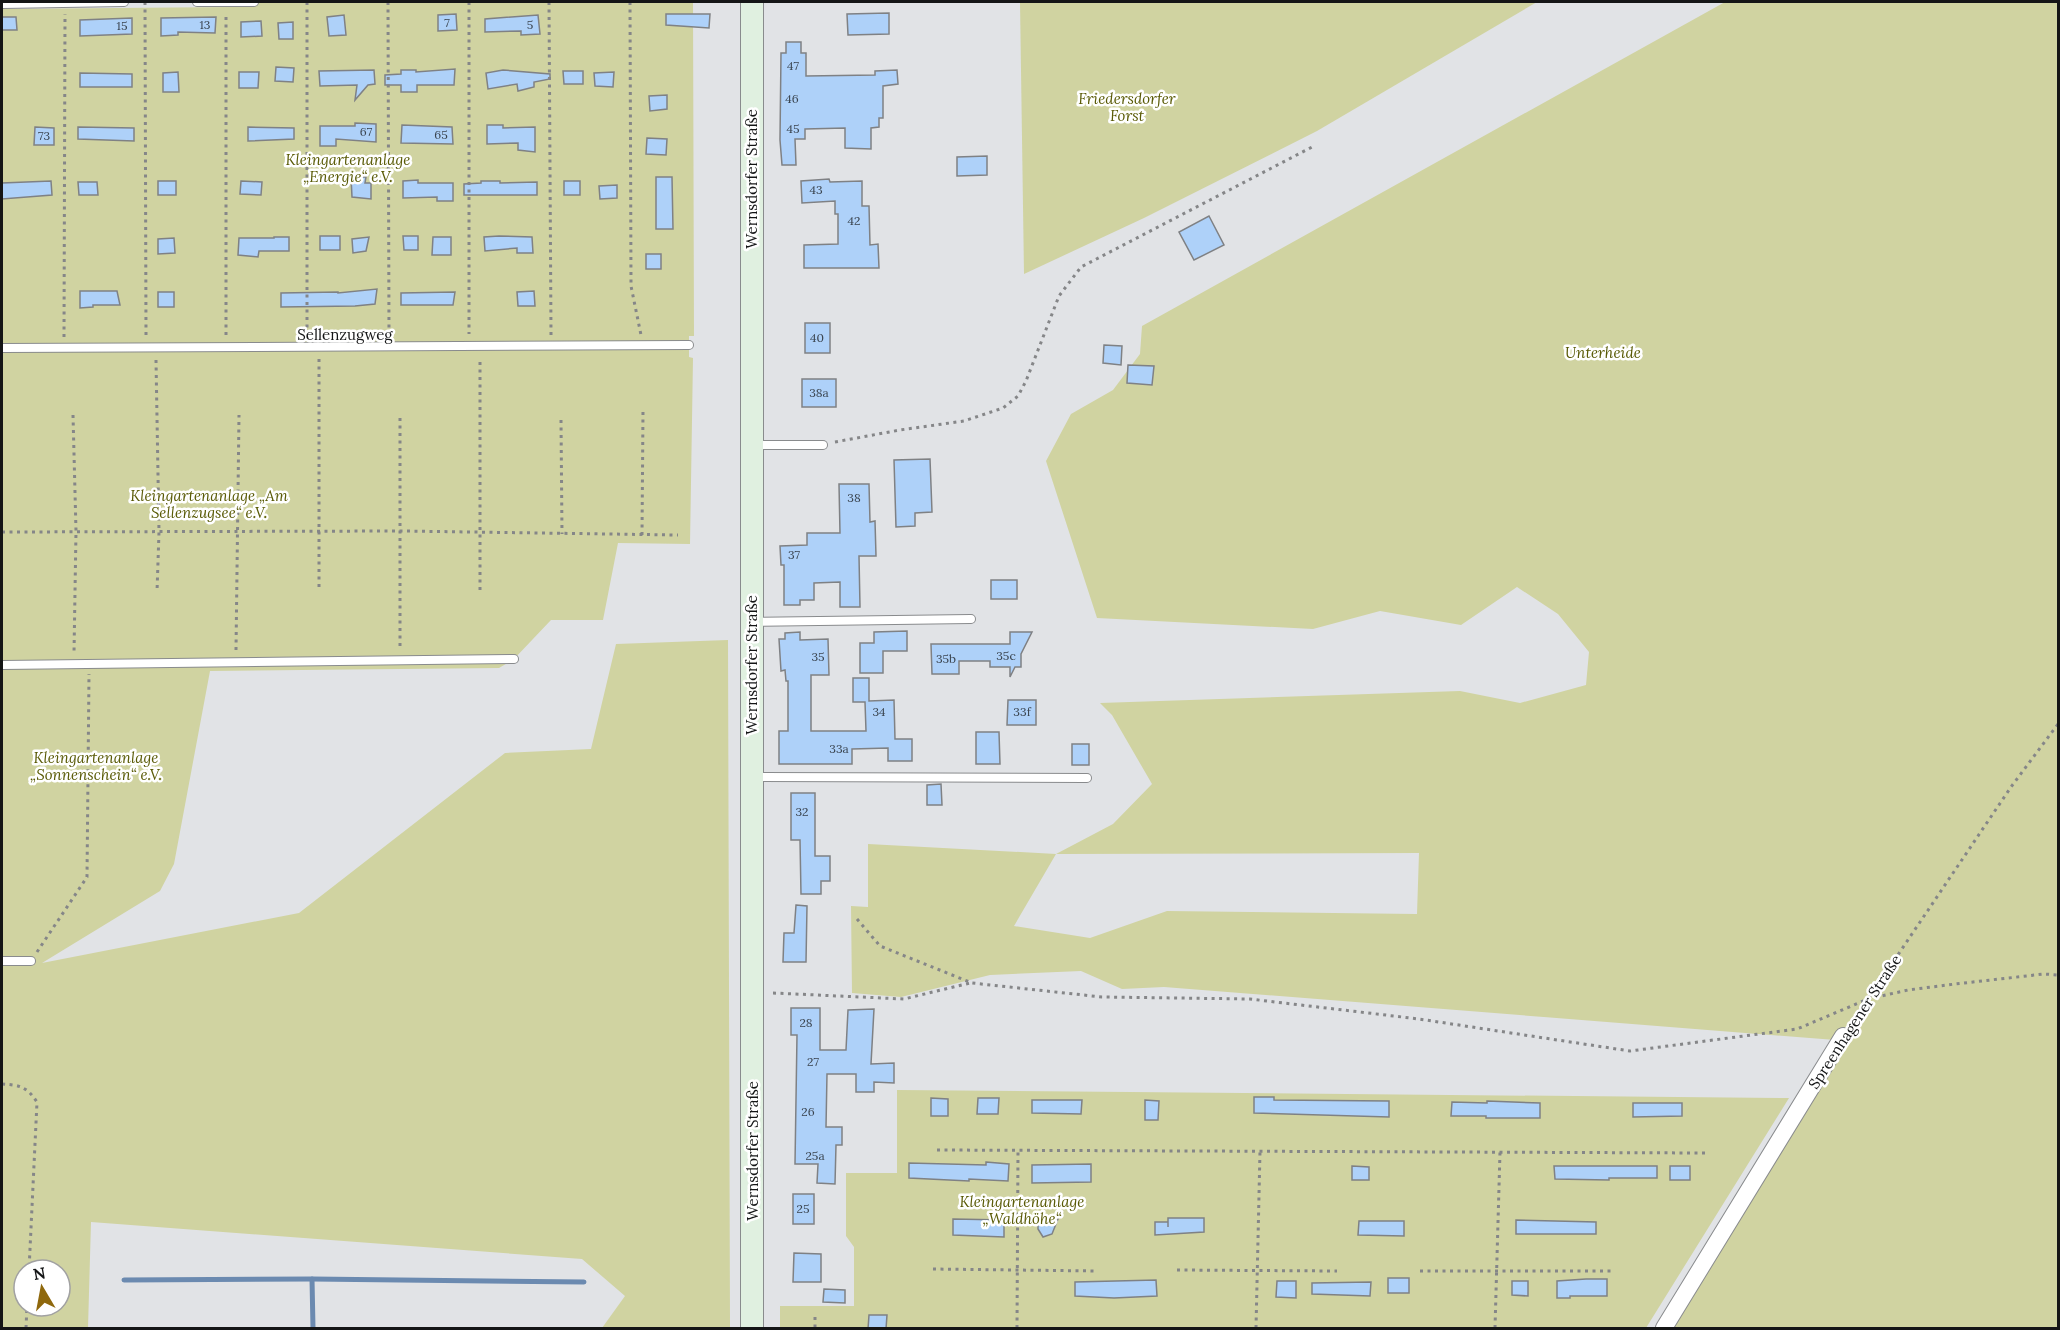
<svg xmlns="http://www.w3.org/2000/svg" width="2060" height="1330" viewBox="0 0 2060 1330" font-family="Lora,serif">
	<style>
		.green { fill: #d0d3a1; fill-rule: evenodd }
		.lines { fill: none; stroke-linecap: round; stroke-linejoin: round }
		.stream { stroke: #6b8ab0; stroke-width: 5 }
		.building { fill: #aed1f9; stroke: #7f8184; stroke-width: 1.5 }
		.service-casing { stroke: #898b8d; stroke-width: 10 }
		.minor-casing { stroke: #898b8d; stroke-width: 18 }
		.secondary-casing { stroke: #898b8d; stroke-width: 24 }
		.path { stroke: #858688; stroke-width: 3; stroke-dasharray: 3 4.5; stroke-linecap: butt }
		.service { stroke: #fff; stroke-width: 8 }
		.minor { stroke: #fff; stroke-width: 16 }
		.secondary { stroke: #e0f0e0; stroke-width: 22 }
		.labels { text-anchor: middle; stroke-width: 5; stroke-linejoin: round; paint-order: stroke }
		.number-label { font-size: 12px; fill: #3a444f }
		.park-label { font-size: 15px; font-style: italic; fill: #595a05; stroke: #fff }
		.street-label { font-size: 15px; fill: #141516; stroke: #fff }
	</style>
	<rect width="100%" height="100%" fill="#e1e3e6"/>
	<!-- green -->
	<g class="green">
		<path d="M232 2H693L694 336H689V357L693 358 690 544 618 543 603 620H551L514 659 499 668 210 671 174 864 160 891 42 963 299 913 505 753 591 749 616 644 728 640 730 1328H602L625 1296 582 1259 91 1222 88 1328H2V9L231 7ZM24 1270H60V1306H24Z"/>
		<path d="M1020 2H1537L1317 131 1144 218 1024 274Z"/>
		<path d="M1725 2H2058V1328H1674L1848 1041 1164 987 1122 989 1081 971 990 975 901 997 852 993 851 906 868 907V844L1056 854 1113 824 1152 784 1112 715 1100 703 1460 691 1520 703 1586 685 1589 652 1558 614 1517 587 1461 625 1380 611 1313 629 1097 618 1046 461 1071 414 1113 390 1140 354 1142 326ZM1419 853 1417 914 1167 911 1090 938 1014 926 1056 854Z"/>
		<path d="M897 1090 1789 1098 1646 1328H780V1306H854V1247L846 1236V1173H897Z"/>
	</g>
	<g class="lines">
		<!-- stream -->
		<g class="stream">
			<path d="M312 1279 313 1328"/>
			<path d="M124 1280 312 1279 584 1282"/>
		</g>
	</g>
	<!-- building -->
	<g class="building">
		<path d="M889 13V34L848 35 847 14Z"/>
		<path d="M456 14 457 30 438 31V15Z"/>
		<path d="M666 14H710L709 28 666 25Z"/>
		<path d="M344 15 346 35 329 36 327 17Z"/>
		<path d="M538 15 540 34 521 35V31L485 32V19Z"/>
		<path d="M2 17H16L17 30H2Z"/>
		<path d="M216 17 215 33 178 32V35L161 36V18Z"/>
		<path d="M132 18V34L80 36V20Z"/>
		<path d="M261 21 262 36 241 37V22Z"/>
		<path d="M293 22V39H279L278 23Z"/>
		<path d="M786 42H801V53H806V76L875 75V71L897 70 898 84 883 86V118H879V127L871 128V149L845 148V128L805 129V139H795L796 165H782L780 140 781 53H786Z"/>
		<path d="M276 67 294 68 293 82 275 81Z"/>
		<path d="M455 69 454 85H417V92H401V85H385V75L401 74V70H416V72Z"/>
		<path d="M374 70 375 84 368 85 355 100 357 85 320 86 319 71Z"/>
		<path d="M503 70 550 74V79L534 82V87L518 91 517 84 488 89 486 73Z"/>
		<path d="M563 71H583V84H564Z"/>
		<path d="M178 72 179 92H163V73Z"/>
		<path d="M239 72H259L258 88H239Z"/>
		<path d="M614 72 613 87 595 86 594 73Z"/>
		<path d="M80 73 132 74V87H80Z"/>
		<path d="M667 95V109L650 111 649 96Z"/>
		<path d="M355 123 376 124V142L336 139V146H320V126H355Z"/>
		<path d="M402 125 452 127 453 144 401 143Z"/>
		<path d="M487 125H503V128L535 127V152L518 150V143L487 144Z"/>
		<path d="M35 127 54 128V145H34Z"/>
		<path d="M78 127 134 128V141L78 139Z"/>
		<path d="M248 127 294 128V139L248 141Z"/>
		<path d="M647 138 667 139 666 155 646 154Z"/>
		<path d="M987 156V175L957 176V157Z"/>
		<path d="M351 177H366L365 183H371V199L352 197Z"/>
		<path d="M656 177H672L673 229H656Z"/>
		<path d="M829 179 830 182 862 181V206H869L870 245 878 244 879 268H804V245L838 244V214H835V201L802 203 801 181Z"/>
		<path d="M418 180V183H453V201H437V197L403 198V181Z"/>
		<path d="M51 181 52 195 2 199V183Z"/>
		<rect x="158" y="181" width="18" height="14"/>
		<path d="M241 181 262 182 261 195 240 194Z"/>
		<path d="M481 181H500V183L537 182V195H464V184L481 183Z"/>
		<rect x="564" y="181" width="16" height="14"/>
		<path d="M78 182H97L98 195H79Z"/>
		<path d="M617 185V198L600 199 599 186Z"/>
		<path d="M1209 216 1224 245 1194 260 1179 232Z"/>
		<rect x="320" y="236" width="20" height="14"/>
		<path d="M403 236H418V250H404Z"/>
		<path d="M499 236 532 237 533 253H517V248L485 251 484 237Z"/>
		<path d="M274 237H289V251H259L258 257 238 255 239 238H274Z"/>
		<path d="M369 237 366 251 353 253 352 239Z"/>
		<path d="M433 237H451V255H432Z"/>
		<path d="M174 238 175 253 158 254V239Z"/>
		<rect x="646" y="254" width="15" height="15"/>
		<path d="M377 289 375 304 355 306 281 307V293L338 292V293Z"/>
		<path d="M80 291H117L120 305H93V307L80 308Z"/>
		<path d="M534 291 535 306H518L517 292Z"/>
		<rect x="158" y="292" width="16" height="15"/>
		<path d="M455 292 453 305H401V293Z"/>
		<rect x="805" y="323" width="25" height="30"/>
		<path d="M1104 345 1122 346 1121 365 1103 363Z"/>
		<path d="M1128 365 1154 366 1152 385 1127 383Z"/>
		<rect x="802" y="379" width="34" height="28"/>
		<path d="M930 459 932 512 915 513V526L896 527 894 460Z"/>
		<path d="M839 484H869L870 522 875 521 876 556H859L860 607H840V582L814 583V600H800V605H784V565H781L780 546 807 545V533H840Z"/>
		<rect x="991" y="580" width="26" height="19"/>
		<path d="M907 631V651H883V673H860V643H874V632Z"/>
		<path d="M800 632V640L828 639 829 675H811V731H866L865 702H853V678H869V701L894 700 895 739H912V761H888V748L852 749V764H779V731H788V681H786L785 670 781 671 779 639H785V633Z"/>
		<path d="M1010 632H1032L1021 654V667H1015L1010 677V667H990V661H959V674H932L931 644H1010Z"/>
		<path d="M1008 700H1036V725H1007Z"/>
		<path d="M976 732H999L1000 764H976Z"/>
		<rect x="1072" y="744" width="17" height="21"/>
		<path d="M941 784 942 805H927V785Z"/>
		<path d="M791 793H815V856H830V881H821V894H801L800 840H791Z"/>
		<path d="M796 905 807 906 806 962H783L784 933H794Z"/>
		<path d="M791 1008H820V1050H846L848 1010 874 1009 871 1064 894 1063V1083L874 1082V1092H856V1074H827L826 1127H842V1145H836L835 1184 817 1183 818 1164H795L797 1035H791Z"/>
		<path d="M1254 1097H1274V1100L1389 1101V1117L1254 1113Z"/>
		<path d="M931 1098 948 1099V1116H931Z"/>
		<path d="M978 1098H999L998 1114H977Z"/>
		<path d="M1032 1100H1082L1081 1114 1032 1113Z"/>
		<path d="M1145 1100 1159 1101 1158 1120H1145Z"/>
		<path d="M1487 1101 1540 1103V1118H1486V1116H1451L1452 1102 1487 1103Z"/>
		<path d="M1633 1103H1682V1116L1633 1117Z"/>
		<path d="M986 1162 1009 1164 1008 1181 969 1179V1181L909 1178V1163L986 1165Z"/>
		<path d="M1091 1164V1182L1032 1183V1165Z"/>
		<path d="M1352 1166 1369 1167V1180H1352Z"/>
		<path d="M1554 1166H1657V1178H1609V1180L1555 1179Z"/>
		<rect x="1670" y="1166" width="20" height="14"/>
		<rect x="793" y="1194" width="21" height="30"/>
		<path d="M1168 1218H1204V1232L1155 1235V1222H1168V1227Z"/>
		<path d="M953 1219 1004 1220V1237L953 1235Z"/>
		<path d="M1038 1219H1058L1052 1234 1043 1237 1038 1229Z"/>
		<path d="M1516 1220 1596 1222V1234H1516Z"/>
		<path d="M1359 1221H1404V1236L1358 1235Z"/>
		<path d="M794 1253 821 1254V1282H793Z"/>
		<rect x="1388" y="1278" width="21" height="15"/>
		<path d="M1586 1279H1607V1296H1570V1298H1557V1281Z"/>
		<path d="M1156 1280 1157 1296 1114 1298 1075 1296V1282Z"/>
		<path d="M1277 1281H1296V1298L1276 1297Z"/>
		<path d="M1512 1281H1528V1296L1512 1295Z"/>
		<path d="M1371 1282 1370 1296 1312 1294V1283Z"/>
		<path d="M824 1289 845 1290V1303L823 1302Z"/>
		<path d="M869 1315H887L886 1329H868Z"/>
	</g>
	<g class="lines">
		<defs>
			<g id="service">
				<path d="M197 2H254"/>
				<path d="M2 4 124 2"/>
				<path d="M2 348 689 345"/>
				<path d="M752 445H823"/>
				<path d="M752 622 971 619"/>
				<path d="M2 665 514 659"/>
				<path d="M752 777 1087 778"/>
				<path d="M2 961H31"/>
			</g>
			<path id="minor" d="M1664 1328 1843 1036"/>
			<path id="secondary" d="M752 1328V2"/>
		</defs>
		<!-- service casing -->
		<use href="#service" class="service-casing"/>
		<!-- minor casing -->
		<use href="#minor" class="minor-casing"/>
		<!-- secondary casing -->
		<use href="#secondary" class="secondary-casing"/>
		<!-- path -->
		<g class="path">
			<path d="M145 2 146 335"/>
			<path d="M307 2V334"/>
			<path d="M388 2 389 336"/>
			<path d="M469 2V334"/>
			<path d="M549 2 551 335"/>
			<path d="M630 2 631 286 641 335"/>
			<path d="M226 335V14"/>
			<path d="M64 337 65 14"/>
			<path d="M319 359V591"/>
			<path d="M156 360 159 532 157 592"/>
			<path d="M73 415 76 531 74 653"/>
			<path d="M400 418V647"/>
			<path d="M561 420 562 534"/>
			<path d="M835 442 900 430 964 421 1003 408 1018 396 1026 381 1059 296 1081 267 1314 146"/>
			<path d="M2 532 402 531 678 535"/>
			<path d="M642 535 643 411"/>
			<path d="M480 590V358"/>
			<path d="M236 650 239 415"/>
			<path d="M857 919 880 946 972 983 1102 997 1250 999 1419 1019 1630 1051 1797 1029 1868 999 1908 990 1955 984 2044 974 2058 975"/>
			<path d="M37 952 87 877 89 674"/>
			<path d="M773 993 904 999 970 983"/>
			<path d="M1852 1023 2011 787 2058 724"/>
			<path d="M2 1084C20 1085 27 1087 37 1102L29 1270"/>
			<path d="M937 1150 1706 1153"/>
			<path d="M933 1269 1097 1271"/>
			<path d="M1177 1270 1337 1271"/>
			<path d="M1420 1271H1612"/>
			<path d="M815 1317V1328"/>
			<path d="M26 1328 27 1306"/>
			<path d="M1017 1328 1018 1150"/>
			<path d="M1256 1328 1260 1151"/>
			<path d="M1495 1328 1500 1152"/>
		</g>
		<!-- service -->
		<use href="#service" class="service"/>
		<!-- minor -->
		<use href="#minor" class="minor"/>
		<!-- secondary -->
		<use href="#secondary" class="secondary"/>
	</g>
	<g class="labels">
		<!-- number labels -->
		<g class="number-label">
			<text x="447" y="27">7</text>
			<text x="205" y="29">13</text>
			<text x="530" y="29">5</text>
			<text x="122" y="30">15</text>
			<text x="793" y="70">47</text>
			<text x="792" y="103">46</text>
			<text x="793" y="133">45</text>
			<text x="366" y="136">67</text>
			<text x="441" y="139">65</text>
			<text x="44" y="140">73</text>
			<text x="816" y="194">43</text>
			<text x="854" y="225">42</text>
			<text x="817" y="342">40</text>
			<text x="819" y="397">38a</text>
			<text x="854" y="502">38</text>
			<text x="794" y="559">37</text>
			<text x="1006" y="660">35c</text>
			<text x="818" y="661">35</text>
			<text x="946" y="663">35b</text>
			<text x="879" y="716">34</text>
			<text x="1022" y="716">33f</text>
			<text x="839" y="753">33a</text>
			<text x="802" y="816">32</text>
			<text x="806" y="1027">28</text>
			<text x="813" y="1066">27</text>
			<text x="808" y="1116">26</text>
			<text x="815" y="1160">25a</text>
			<text x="803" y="1213">25</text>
		</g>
		<!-- park labels -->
		<g class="park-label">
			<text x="1127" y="104">Friedersdorfer<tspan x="1127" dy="17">Forst</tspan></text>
			<text x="348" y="165">Kleingartenanlage<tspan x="348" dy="17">„Energie“ e.V.</tspan></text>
			<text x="1603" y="358">Unterheide</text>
			<text x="209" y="501">Kleingartenanlage „Am<tspan x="209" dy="17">Sellenzugsee“ e.V.</tspan></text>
			<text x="96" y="763">Kleingartenanlage<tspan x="96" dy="17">„Sonnenschein“ e.V.</tspan></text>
			<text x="1022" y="1207">Kleingartenanlage<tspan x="1022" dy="17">„Waldhöhe“</tspan></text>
		</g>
		<!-- street labels -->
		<g class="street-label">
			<text transform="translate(752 179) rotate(-90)" y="5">Wernsdorfer Straße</text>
			<text x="345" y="340">Sellenzugweg</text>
			<text transform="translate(752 665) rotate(-90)" y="5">Wernsdorfer Straße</text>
			<text transform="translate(1855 1022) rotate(-57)" y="5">Spreenhagener Straße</text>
			<text transform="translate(753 1151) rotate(-90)" y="5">Wernsdorfer Straße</text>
		</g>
	</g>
	<!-- border -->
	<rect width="2060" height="1330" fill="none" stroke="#141516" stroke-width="6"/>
	<!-- north arrow -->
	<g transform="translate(42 1288) rotate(350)"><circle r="28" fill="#ffffff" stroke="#a1a1a2" stroke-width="1.5"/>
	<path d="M0-4.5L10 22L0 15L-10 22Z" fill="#8f680d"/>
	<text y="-9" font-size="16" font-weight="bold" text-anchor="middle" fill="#141516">N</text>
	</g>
</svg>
